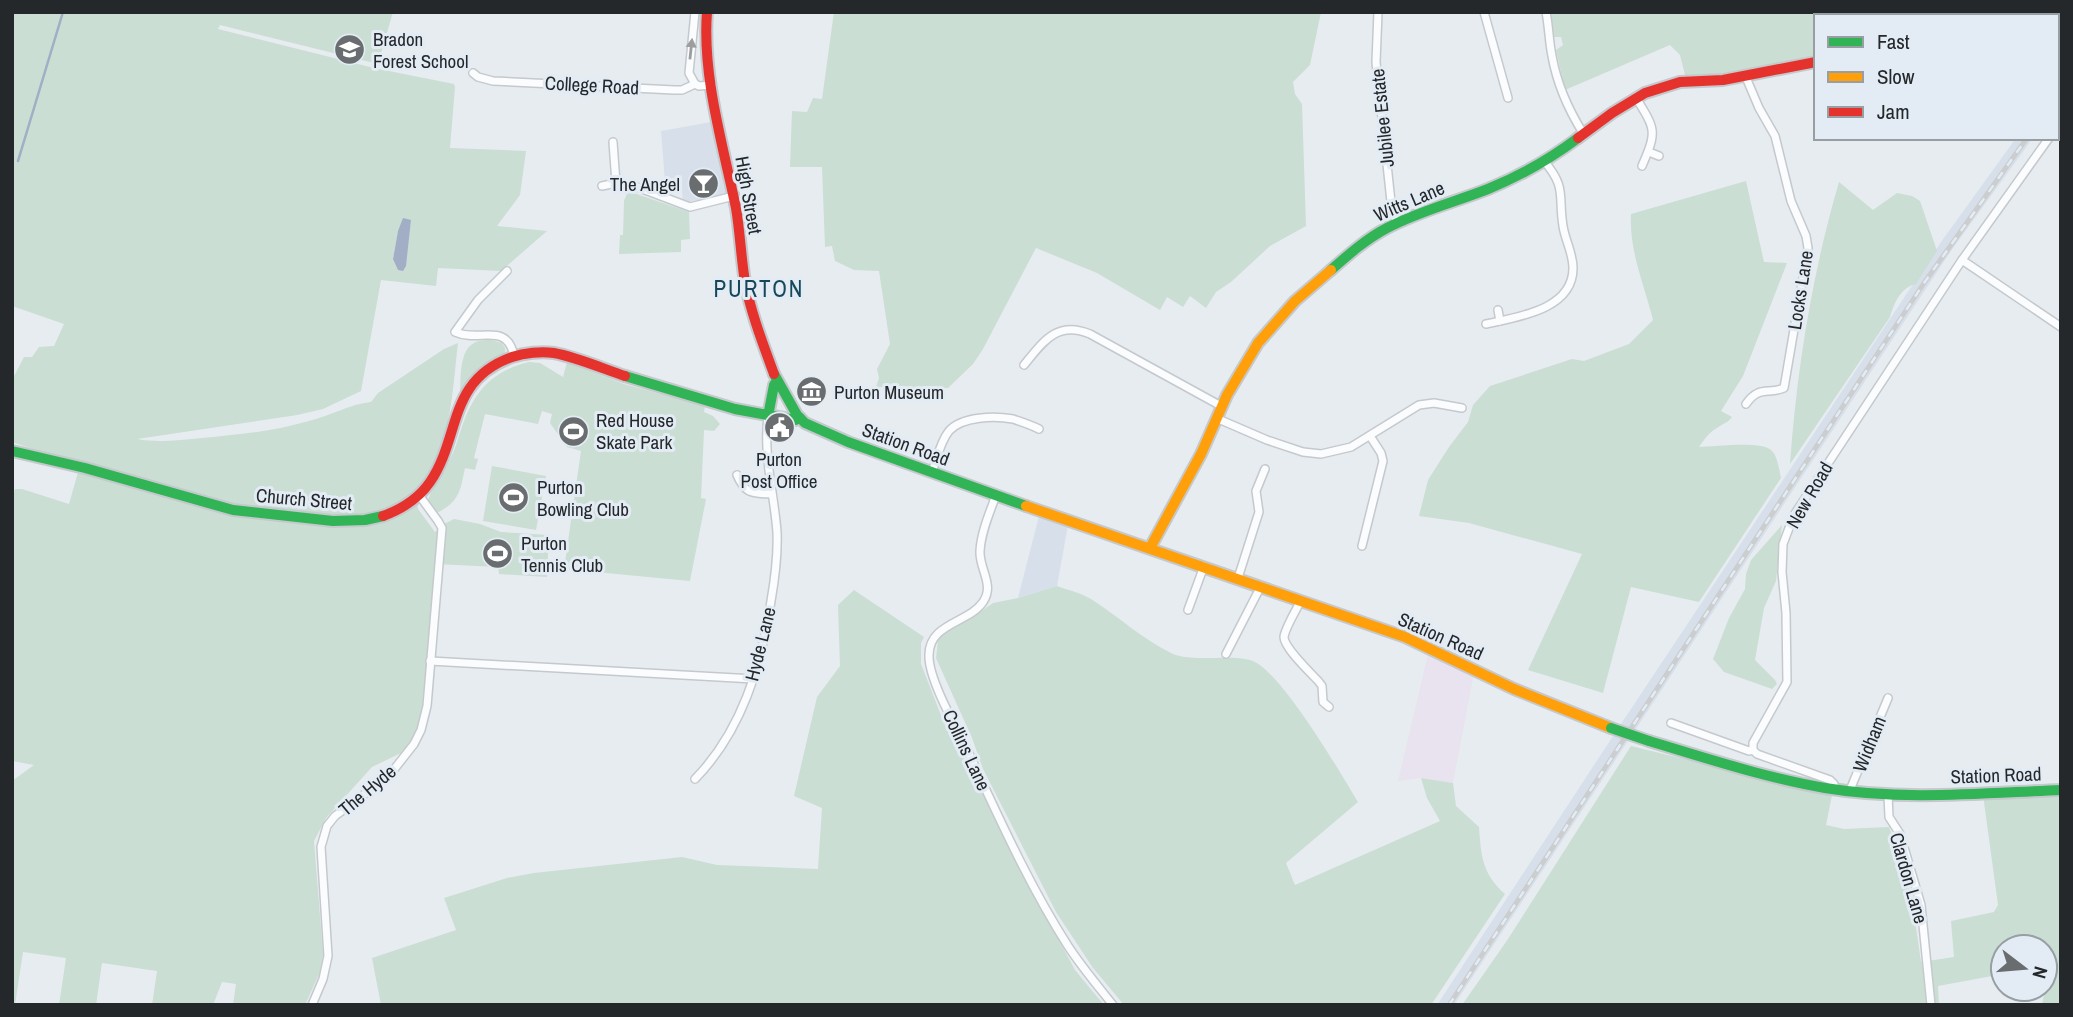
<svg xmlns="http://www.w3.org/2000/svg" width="2073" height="1017" viewBox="0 0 2073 1017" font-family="'Archivo Narrow',sans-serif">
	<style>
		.built { fill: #d7e0ea }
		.industrial { fill: #e8e3ef }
		.green { fill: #caded3; fill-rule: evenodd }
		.water { fill: #a1aec5 }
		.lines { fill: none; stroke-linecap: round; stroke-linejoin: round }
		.stream { stroke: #a1aec5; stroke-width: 2.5 }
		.street-casing { stroke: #c5c9cd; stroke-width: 10 }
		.fast-casing { stroke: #c5c9cd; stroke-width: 14 }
		.slow-casing { stroke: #c5c9cd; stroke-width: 14 }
		.jam-casing { stroke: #c5c9cd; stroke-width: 14 }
		.street { stroke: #fbfcfd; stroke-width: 7 }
		.fast { stroke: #30b455; stroke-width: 10 }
		.slow { stroke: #ff9f0a; stroke-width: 10 }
		.jam { stroke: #e5322d; stroke-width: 10 }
		.rail-casing { stroke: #cbcdce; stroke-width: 5 }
		.rail { stroke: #e3ecf4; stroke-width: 2.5; stroke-dasharray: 8; stroke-linecap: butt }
		.fast-bridge-casing { stroke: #c5c9cd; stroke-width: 14; stroke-linecap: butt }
		.fast-bridge { stroke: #30b455; stroke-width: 10 }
		.oneway { fill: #9b9d9e }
		.labels { text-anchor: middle; stroke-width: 6; stroke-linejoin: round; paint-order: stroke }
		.poi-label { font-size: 19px; fill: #25282b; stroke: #e3ecf4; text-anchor: start }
		.street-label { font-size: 19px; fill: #25282b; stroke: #e3ecf4 }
		.quarter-label { font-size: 23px; letter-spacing: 2px; fill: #17485a; stroke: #e3ecf4 }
	</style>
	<rect width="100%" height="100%" fill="#e7ecf0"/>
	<!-- built -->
	<g class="built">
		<path d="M711 122 722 173 728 193 713 198 683 202 681 181H665L661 131Z"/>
		<path d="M2016 138H2033L1953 248 1904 322 1454 1005H1437L1615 733 1941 242Z"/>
		<path d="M1039 516 1068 525 1057 586 1018 598Z"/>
	</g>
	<!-- industrial -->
	<path class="industrial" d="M1429 650 1474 673 1453 783 1421 778 1398 781Z"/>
	<!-- green -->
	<g class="green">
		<path d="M12 12H393L378 64 220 25 218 29 374 68 454 84 455 87 450 148 526 151 520 195 497 226 547 231 501 271 438 268 436 286 381 280 361 391 323 409 297 415 137 439C158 443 180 440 202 438 238 435 274 431 309 421 330 416 350 404 371 402L378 393 444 349 458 343C452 392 452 450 416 489L418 509 435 532 444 524 454 519 480 524 501 532 549 535 547 577 499 574 498 567 435 564 426 687 418 732 401 753 372 767 326 818 314 841 323 954 320 972 305 1005H233L236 984 222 982 213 1005H152L157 971 102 963 96 1005H59L66 958 23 952 15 1005H12V781L34 765 12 761V498L15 489H22L69 504 80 465 12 442V380L24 357H32L39 347 54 346 64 324 12 306ZM411 220 407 252 393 259 398 231Z"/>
		<path d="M834 12H1321L1310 65 1293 82 1295 94 1302 104 1306 226 1270 246 1231 282 1216 292 1206 308 1190 296 1183 307 1167 297 1160 310 1097 273 1036 248 983 349 973 364 948 388 876 387 879 378 877 369 890 344 879 271 854 270 835 261 832 246 825 247 822 167H790L792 111 807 112 813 98 822 99Z"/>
		<path d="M1949 12 1946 16H1816V57L1726 75H1685L1680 55 1670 45 1565 90 1556 50 1563 45 1561 37H1554L1551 13Z"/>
		<path d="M1959 12H2061V15L2057 16H1957Z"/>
		<path d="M1746 181 1764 262 1787 263 1743 376 1721 411 1732 417C1727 424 1723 423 1717 428 1709 432 1704 440 1699 447 1714 447 1763 440 1772 451 1778 457 1779 470 1781 478L1699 602 1631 587 1603 693 1528 670 1582 554 1469 523 1419 516 1428 480 1449 447 1468 422 1473 405 1490 386 1572 359 1584 361 1629 344 1653 320C1644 284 1629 251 1631 214Z"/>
		<path d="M1839 182 1873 210 1897 193 1912 196 1920 201 1937 251 1916 284C1901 287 1894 303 1890 317L1790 464C1797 368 1812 274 1839 182Z"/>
		<path d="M628 191 689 212 690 239 681 240V252L619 254 620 235H623L624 201Z"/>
		<path d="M491 340 502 343 505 348V352L478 371 460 393C461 378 459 351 474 343 479 340 486 340 491 340Z"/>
		<path d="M529 362 540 363 563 377 567 362 624 384 705 406 704 412 713 416 720 424 714 431 704 430 701 498 706 499 690 581 564 569 581 451 567 447 550 423 552 414 542 411 538 424 485 414 474 458 478 459 475 470 465 468C460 491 460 500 439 512L433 511 428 500C433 484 445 472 451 457 457 446 459 433 464 421 476 389 495 370 529 362Z"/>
		<path d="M492 466 546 476 536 530 483 521Z"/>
		<path d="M1782 525 1776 581 1764 608 1755 660 1775 680 1777 684 1772 689 1724 672 1713 659 1729 618 1745 589 1746 574 1751 560Z"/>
		<path d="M1057 586C1068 590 1081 593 1091 599 1118 616 1142 639 1171 653 1190 663 1230 654 1250 660 1279 667 1341 774 1358 802L1286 863 1295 885 1440 821 1427 798 1421 778 1453 783 1456 806 1479 827C1481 855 1482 874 1505 894L1431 1005H1124L1093 968 1056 912 983 769 972 738 936 658 938 641 948 629 973 617 993 603 1018 598Z"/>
		<path d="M854 590 924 637 921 643V664L946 728 976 779 1015 857 1075 970 1104 1005H381L372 958 456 930 444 898 507 878 534 873 682 857 717 865 818 869 822 808 794 796 817 697 840 666 838 605Z"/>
		<path d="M1631 746 1832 795 1826 825 1844 829 1889 827 1901 857 1912 900 1921 962 1954 957 1951 921 1994 912 1998 905 1983 795 2061 796V1005H2042L2045 989V947H2003V974L1938 986 1939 1005H1462L1508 939Z"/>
	</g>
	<!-- water -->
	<path class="water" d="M403 218 411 220 406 266 403 271 398 270 393 259 398 231Z"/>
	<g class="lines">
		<!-- stream -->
		<path class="stream" d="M18 161 63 12"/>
		<defs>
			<g id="street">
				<path d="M1378 12 1376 62 1392 211 1397 223"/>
				<path d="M1484 12 1508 98"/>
				<path d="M1546 12C1549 27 1549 42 1552 56 1557 84 1568 109 1583 133"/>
				<path d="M2057 24 2061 23"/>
				<path d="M473 73 478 77 493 81 674 90H682L695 84 699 86 712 85"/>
				<path d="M1745 75 1759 108 1775 136 1791 201 1806 236 1808 248 1784 388C1768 395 1759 385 1746 404"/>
				<path d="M695 84 689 73 695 12"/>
				<path d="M1636 98C1656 130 1657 131 1642 166"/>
				<path d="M2057 126 2061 121"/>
				<path d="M1649 152 1659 156"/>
				<path d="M616 183 637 187 690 207 734 196"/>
				<path d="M602 186 616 183 613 142"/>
				<path d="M1962 260 2061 327"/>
				<path d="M507 271 478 300 455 332C479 343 507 321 514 356"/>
				<path d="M1498 310 1500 321"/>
				<path d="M1486 324C1517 317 1573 310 1573 268 1573 253 1565 240 1563 226 1558 195 1567 188 1544 161"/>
				<path d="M1024 365C1043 342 1057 320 1090 334L1221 406"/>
				<path d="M1216 418 1267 440 1303 452 1321 454 1351 447 1419 405 1434 403 1462 408"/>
				<path d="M932 472C937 459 940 442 949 431 962 416 995 416 1013 419 1022 422 1031 425 1039 429"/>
				<path d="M737 475C745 494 752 493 771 494"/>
				<path d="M996 495C990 512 981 532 980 551 979 569 995 585 983 602 969 623 929 623 929 655 928 677 953 722 964 743 996 811 1027 882 1068 946 1081 966 1097 985 1113 1005"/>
				<path d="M1362 546 1383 461 1381 453 1370 436"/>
				<path d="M1238 578 1259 512 1256 491 1265 469"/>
				<path d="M1301 600C1297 609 1285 628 1284 637 1284 648 1311 673 1319 682L1322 686 1323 702 1329 707"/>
				<path d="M1188 610 1204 566"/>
				<path d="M1226 654 1261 586"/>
				<path d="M430 661 754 679"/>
				<path d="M1671 723 1749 751 1753 750"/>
				<path d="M695 779C742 731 761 666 771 601 775 578 778 556 777 532 774 492 763 457 768 416"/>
				<path d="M1835 789 1834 784 1830 780 1757 754 1753 750V743L1787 682 1786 613 1782 572 1783 544 1794 515 1962 260 2049 138"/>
				<path d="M1850 790 1888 698"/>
				<path d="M1888 795 1889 817 1900 834 1921 905 1931 1005"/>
				<path d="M312 1005 323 979 328 956 321 847 327 826 335 816 382 781 392 772 414 744 421 730 427 706 442 528 438 521 419 495"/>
			</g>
			<g id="fast">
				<path d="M1331 270C1348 255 1366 239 1387 228 1419 211 1455 202 1488 189 1520 176 1550 159 1578 138"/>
				<path d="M774 374 797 415 805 423 848 442 1026 506"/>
				<path d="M625 376 735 409 795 420 800 418"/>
				<path d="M768 416 774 385 777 381"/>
				<path d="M12 451 85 468 233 510 333 521 365 520 383 516"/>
				<path d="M1649 741C1706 758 1766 778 1825 788 1903 801 1983 793 2061 790"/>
			</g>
			<g id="slow">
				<path d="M1026 506 1405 637 1514 689 1611 728"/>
				<path d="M1150 548 1201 454 1227 395 1258 343 1295 301 1331 270"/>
			</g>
			<g id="jam">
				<path d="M707 12C702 76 723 145 736 208 740 232 741 257 745 282 751 313 763 344 774 374"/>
				<path d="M1578 138 1612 113 1645 93 1680 82 1723 80 1816 62"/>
				<path d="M383 516C402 509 419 498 430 482 461 437 447 380 512 357 524 353 541 351 554 353 576 357 604 369 625 376"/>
			</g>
		</defs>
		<!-- street casing -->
		<use href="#street" class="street-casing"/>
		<!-- fast casing -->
		<use href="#fast" class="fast-casing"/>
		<!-- slow casing -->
		<use href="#slow" class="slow-casing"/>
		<!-- jam casing -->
		<use href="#jam" class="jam-casing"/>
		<!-- street -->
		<use href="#street" class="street"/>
		<!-- fast -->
		<use href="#fast" class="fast"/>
		<!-- slow -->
		<use href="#slow" class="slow"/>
		<!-- jam -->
		<use href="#jam" class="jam"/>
		<defs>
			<g id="rail">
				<path d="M2057 98 2061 93"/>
				<path d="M1449 1005 1924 283 2027 138"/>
			</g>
		</defs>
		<!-- rail casing -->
		<use href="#rail" class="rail-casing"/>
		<!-- rail -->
		<use href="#rail" class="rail"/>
		<defs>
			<path id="fast-bridge" d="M1611 728 1649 741"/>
		</defs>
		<!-- fast-bridge casing -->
		<use href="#fast-bridge" class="fast-bridge-casing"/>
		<!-- fast-bridge -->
		<use href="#fast-bridge" class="fast-bridge"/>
	</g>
	<!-- one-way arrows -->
	<defs><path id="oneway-solid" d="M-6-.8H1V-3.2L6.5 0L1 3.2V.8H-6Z" transform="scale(1.75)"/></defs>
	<use class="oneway" href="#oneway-solid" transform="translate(691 49) rotate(-84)"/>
	<!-- icons -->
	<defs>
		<symbol id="school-disc" viewBox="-11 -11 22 22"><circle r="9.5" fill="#696d70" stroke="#e3ecf4"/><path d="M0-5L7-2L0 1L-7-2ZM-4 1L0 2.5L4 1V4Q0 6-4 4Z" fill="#fff"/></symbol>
		<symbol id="bar-disc" viewBox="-11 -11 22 22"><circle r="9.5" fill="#696d70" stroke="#e3ecf4"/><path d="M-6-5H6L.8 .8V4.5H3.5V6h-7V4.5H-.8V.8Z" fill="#fff"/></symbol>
		<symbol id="museum-disc" viewBox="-11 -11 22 22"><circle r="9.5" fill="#696d70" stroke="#e3ecf4"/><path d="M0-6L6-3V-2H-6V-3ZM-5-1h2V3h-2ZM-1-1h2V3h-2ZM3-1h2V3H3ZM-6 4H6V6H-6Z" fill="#fff"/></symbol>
		<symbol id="civic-disc" viewBox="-11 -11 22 22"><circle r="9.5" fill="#696d70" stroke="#e3ecf4"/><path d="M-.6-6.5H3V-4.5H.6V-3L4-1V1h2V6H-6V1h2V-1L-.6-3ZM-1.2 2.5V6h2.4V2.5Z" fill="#fff"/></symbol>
		<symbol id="stadium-disc" viewBox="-11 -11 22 22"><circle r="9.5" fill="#696d70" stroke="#e3ecf4"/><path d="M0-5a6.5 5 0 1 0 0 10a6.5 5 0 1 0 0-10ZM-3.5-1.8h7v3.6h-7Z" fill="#fff"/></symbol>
	</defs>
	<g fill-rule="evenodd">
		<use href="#school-disc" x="332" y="32" width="35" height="35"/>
		<use href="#bar-disc" x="686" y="166" width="35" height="35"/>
		<use href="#museum-disc" x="794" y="374" width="35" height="35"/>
		<use href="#civic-disc" x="762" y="410" width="35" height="35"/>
		<use href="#stadium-disc" x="556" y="414" width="35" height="35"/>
		<use href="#stadium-disc" x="496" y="480" width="35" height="35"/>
		<use href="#stadium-disc" x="480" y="536" width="35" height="35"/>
	</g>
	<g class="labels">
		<!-- poi labels -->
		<g class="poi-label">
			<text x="373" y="46">Bradon<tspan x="373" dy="22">Forest School</tspan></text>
			<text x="680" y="191" text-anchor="end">The Angel</text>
			<text x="834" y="399">Purton Museum</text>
			<text x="596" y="427">Red House<tspan x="596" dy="22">Skate Park</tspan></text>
			<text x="779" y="466" text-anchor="middle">Purton<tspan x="779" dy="22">Post Office</tspan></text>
			<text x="537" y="494">Purton<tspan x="537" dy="22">Bowling Club</tspan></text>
			<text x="521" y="550">Purton<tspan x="521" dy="22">Tennis Club</tspan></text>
		</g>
		<!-- street labels -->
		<g class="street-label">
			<text transform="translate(592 85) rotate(3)" y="7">College Road</text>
			<text transform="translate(1382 118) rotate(-96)" y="7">Jubilee Estate</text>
			<text transform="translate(749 195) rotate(80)" y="7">High Street</text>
			<text transform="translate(1409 201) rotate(-23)" y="7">Witts Lane</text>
			<text transform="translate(1800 290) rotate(-81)" y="7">Locks Lane</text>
			<text transform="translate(906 444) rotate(20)" y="7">Station Road</text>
			<text transform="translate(1809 495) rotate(-60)" y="7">New Road</text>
			<text transform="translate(304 499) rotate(5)" y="7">Church Street</text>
			<text transform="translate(1441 636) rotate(24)" y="7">Station Road</text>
			<text transform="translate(760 644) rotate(-76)" y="7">Hyde Lane</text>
			<text transform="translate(1869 744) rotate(-68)" y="7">Widham</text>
			<text transform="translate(967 750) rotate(65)" y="7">Collins Lane</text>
			<text transform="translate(1996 775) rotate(-2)" y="7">Station Road</text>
			<text transform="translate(367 790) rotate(-40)" y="7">The Hyde</text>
			<text transform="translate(1909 878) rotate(74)" y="7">Clardon Lane</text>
		</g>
		<!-- quarter labels -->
		<g class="quarter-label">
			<text x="759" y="297">PURTON</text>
		</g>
	</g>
	<!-- border -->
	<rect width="2073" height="1017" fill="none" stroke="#25282b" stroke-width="28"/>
	<!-- legend -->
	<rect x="1814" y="14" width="245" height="126" fill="#e3ecf4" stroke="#979ea4" stroke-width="2"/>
	<rect x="1828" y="37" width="35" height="10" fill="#30b455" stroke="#979ea4" stroke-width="2"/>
	<text x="1877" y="49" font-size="21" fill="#25282b">Fast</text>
	<rect x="1828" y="72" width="35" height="10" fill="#ff9f0a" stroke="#979ea4" stroke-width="2"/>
	<text x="1877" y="84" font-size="21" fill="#25282b">Slow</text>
	<rect x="1828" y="107" width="35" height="10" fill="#e5322d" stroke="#979ea4" stroke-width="2"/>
	<text x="1877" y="119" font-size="21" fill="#25282b">Jam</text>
	<!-- north arrow -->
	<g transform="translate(2024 968) rotate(106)"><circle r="33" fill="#e3ecf4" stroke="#979ea4" stroke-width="2"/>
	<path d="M0-5L12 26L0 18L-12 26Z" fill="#696d70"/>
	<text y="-10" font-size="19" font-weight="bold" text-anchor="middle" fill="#25282b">N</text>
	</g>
</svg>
